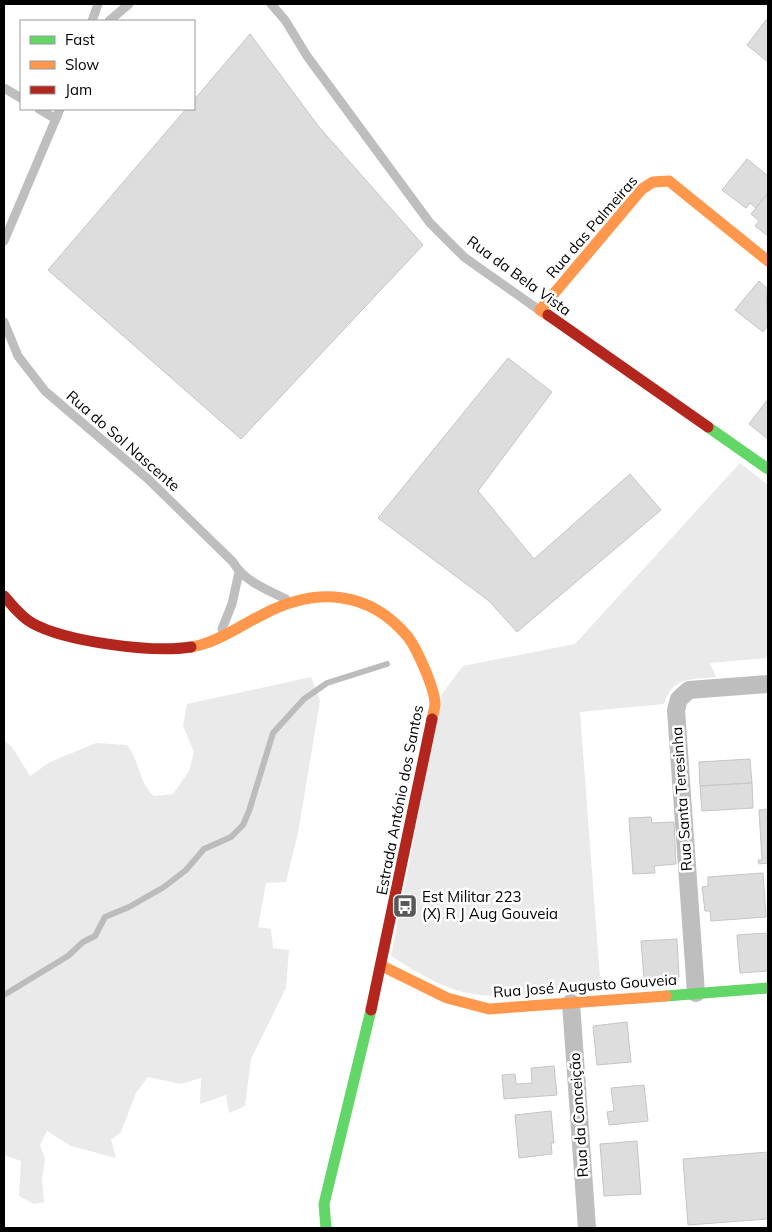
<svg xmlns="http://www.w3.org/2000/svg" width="772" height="1232" viewBox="0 0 772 1232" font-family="Mulish,sans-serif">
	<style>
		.green { fill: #eaeaea }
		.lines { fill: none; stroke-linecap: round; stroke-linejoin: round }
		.stream { stroke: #bcbcbc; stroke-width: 6 }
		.building { fill: #ddd; stroke: #c5c5c5 }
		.lane { stroke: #bebebe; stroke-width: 9 }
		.street { stroke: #bebebe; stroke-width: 18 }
		.fast { stroke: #63d668; stroke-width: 11 }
		.slow { stroke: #ff974d; stroke-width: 11 }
		.jam { stroke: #b3261e; stroke-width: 11 }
		.labels { text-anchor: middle; stroke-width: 5; stroke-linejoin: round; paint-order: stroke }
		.street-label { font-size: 15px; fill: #000; stroke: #fff }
		.poi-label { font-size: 15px; fill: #000; stroke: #fff; text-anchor: start }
	</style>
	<rect width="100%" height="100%" fill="#fff"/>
	<!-- green -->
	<g class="green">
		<path d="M740 463 768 485V658L710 663 716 677C690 680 673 676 664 704L580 712 601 991C560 993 501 1001 463 992 437 986 414 970 391 956L442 694 463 666 575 644Z"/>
		<path d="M311 677 320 701 298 833 286 882 266 883 258 927 271 929 273 948 289 950 286 988 251 1059 245 1106 229 1113 226 1095 200 1104 201 1078 181 1084 148 1077 136 1093 121 1132 111 1140 116 1158 71 1146 47 1131 40 1145 45 1159 42 1180 44 1202 34 1204 19 1196 21 1161 4 1155V740L12 747 30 776 50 762 96 743 127 745C140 761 138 782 154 796L173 794 189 771 194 752 183 726 187 704Z"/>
	</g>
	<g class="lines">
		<!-- stream -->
		<path class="stream" d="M4 995 68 956 83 942 95 936 105 917 129 907 164 887 186 870 204 849 231 837 243 825 249 811 273 733 304 699 327 683 387 664"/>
	</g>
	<!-- building -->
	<g class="building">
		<path d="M766 20 768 21V62L747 45Z"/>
		<path d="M250 34 319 127 423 245 241 439 48 270 186 109H194V100Z"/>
		<path d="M747 159 768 176V193L756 208 750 203 746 208 722 190Z"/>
		<path d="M768 193V236L755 226 759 221 751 214Z"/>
		<path d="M759 281 768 289 766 292 768 325 763 332 735 310Z"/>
		<path d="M508 358 552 392 478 491 534 559 630 474 661 510 517 632 489 601 378 518Z"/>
		<path d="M768 399V439L749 424Z"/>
		<path d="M750 759 752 783 700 786 699 762Z"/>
		<path d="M752 783 753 808 702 811 700 786Z"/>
		<path d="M768 809V863L759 864 758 860H762L759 810Z"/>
		<path d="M651 817 652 823 674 822 676 864 654 866 655 873 633 874 629 818Z"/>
		<path d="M763 873 766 917 711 921 710 911H705L702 887 708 886V877Z"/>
		<path d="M768 933V971L740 973 737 935Z"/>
		<path d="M677 939 679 977 644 979 641 941Z"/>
		<path d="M627 1022 631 1062 597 1065 593 1026Z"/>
		<path d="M554 1066 557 1095 504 1099 502 1075 515 1074 516 1084 532 1083 531 1068Z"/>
		<path d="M644 1085 648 1121 609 1125 607 1112 614 1111 611 1088Z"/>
		<path d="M551 1111 554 1143H551L552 1154 519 1158 515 1115Z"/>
		<path d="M637 1141 641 1194 604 1196 600 1144Z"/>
		<path d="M768 1152V1219L688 1225 683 1159Z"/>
	</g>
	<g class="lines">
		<!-- lane -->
		<g class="lane">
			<path d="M271 4 285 20 307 56 430 223 464 257 539 310"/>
			<path d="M92 21 98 4"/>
			<path d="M109 21 129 4"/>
			<path d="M4 88 21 98"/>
			<path d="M39 109 56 119"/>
			<path d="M4 241 60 109"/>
			<path d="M4 322 18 356 45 391 148 479 233 562C244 581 267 590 286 599"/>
			<path d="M222 629 232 604 239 572"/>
		</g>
		<!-- street -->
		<g class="street">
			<path d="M696 993 676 710 679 699 689 690 768 684"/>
			<path d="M571 1003 587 1228"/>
		</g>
		<!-- fast -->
		<g class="fast">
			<path d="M708 427 768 469"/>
			<path d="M666 996 768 988"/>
			<path d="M326 1228 324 1204 371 1010"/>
		</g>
		<!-- slow -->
		<g class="slow">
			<path d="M548 315 540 310 642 189 653 182 669 181 768 261"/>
			<path d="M191 647C217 643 241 625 264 614 316 587 369 590 408 637 417 649 435 689 435 704 435 708 433 714 432 719"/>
			<path d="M382 966 447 998 489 1009 666 996"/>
		</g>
		<!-- jam -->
		<g class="jam">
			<path d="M548 315 708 427"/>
			<path d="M4 596C12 605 21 617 32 623 66 642 153 653 191 647"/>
			<path d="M371 1010 432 719"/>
		</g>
	</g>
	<!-- icons -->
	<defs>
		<symbol id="bus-square" viewBox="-11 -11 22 22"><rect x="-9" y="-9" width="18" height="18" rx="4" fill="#595959" stroke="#fff"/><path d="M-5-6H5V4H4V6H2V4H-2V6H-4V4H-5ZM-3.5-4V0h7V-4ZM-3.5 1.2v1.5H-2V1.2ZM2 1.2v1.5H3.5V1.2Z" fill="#fff"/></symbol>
	</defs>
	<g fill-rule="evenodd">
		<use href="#bus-square" x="391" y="892" width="28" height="28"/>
	</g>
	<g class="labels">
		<!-- street labels -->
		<g class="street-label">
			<text transform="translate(592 227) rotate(-49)" y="5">Rua das Palmeiras</text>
			<text transform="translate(519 276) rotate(36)" y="5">Rua da Bela Vista</text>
			<text transform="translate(123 441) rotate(41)" y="5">Rua do Sol Nascente</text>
			<text transform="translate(682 799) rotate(-94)" y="5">Rua Santa Teresinha</text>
			<text transform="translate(400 800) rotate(-79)" y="5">Estrada António dos Santos</text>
			<text transform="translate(585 986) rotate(-4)" y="5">Rua José Augusto Gouveia</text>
			<text transform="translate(579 1115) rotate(-94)" y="5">Rua da Conceição</text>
		</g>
		<!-- poi labels -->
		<g class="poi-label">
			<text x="422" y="902">Est Militar 223<tspan x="422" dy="17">(X) R J Aug Gouveia</tspan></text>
		</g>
	</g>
	<!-- border -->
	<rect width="772" height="1232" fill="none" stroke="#000000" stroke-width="10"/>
	<!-- legend -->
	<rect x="20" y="20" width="175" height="90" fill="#ffffff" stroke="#999999"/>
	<rect x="30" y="36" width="25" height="8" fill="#63d668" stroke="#999999"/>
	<text x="65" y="45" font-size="15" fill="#000000">Fast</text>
	<rect x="30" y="61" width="25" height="8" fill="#ff974d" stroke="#999999"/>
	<text x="65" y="70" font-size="15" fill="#000000">Slow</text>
	<rect x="30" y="86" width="25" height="8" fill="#b3261e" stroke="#999999"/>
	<text x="65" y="95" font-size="15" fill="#000000">Jam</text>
</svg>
